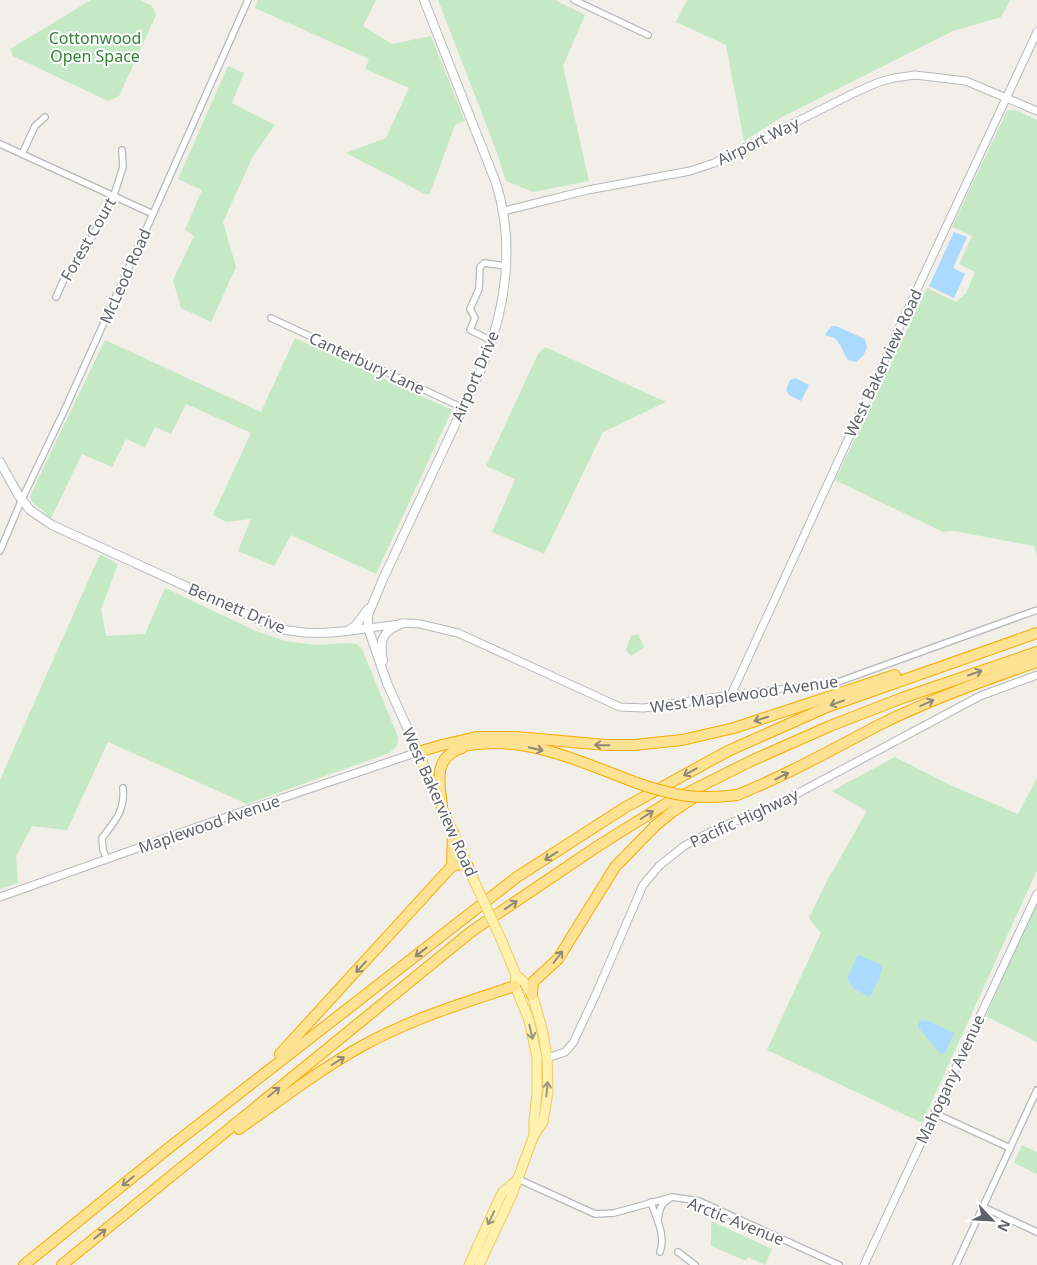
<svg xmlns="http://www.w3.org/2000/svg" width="1037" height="1265" viewBox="0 0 1037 1265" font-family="'Noto Sans',sans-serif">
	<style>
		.green { fill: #c5e8c5 }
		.water { fill: #aadaff }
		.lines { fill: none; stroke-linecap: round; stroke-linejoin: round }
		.minor-casing { stroke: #b5b8bc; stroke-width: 8 }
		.tertiary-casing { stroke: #b5b8bc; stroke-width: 9 }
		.secondary-casing { stroke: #b6babf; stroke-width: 10 }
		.primary-casing { stroke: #f2c960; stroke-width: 11 }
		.motorway-casing { stroke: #f9ab00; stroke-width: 12 }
		.minor { stroke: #fff; stroke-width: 5.5 }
		.tertiary { stroke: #fff; stroke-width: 7 }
		.secondary { stroke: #fff; stroke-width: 8 }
		.primary { stroke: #fff2af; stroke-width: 9 }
		.motorway { stroke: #fde293; stroke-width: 10 }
		.primary-bridge-casing { stroke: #f2c960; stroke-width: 11; stroke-linecap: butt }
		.motorway-bridge-casing { stroke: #f9ab00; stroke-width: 12; stroke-linecap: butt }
		.primary-bridge { stroke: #fff2af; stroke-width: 9 }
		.motorway-bridge { stroke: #fde293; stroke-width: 10 }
		.oneway { stroke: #8e8975 }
		.oneway2 { stroke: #979581 }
		.labels { text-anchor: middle; stroke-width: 4; stroke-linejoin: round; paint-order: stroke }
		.park-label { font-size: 16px; fill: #348238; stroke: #fff }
		.street-label { font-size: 16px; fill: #5f6368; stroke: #fff }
	</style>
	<rect width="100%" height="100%" fill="#f1efe8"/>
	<!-- green -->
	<g class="green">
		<path d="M91 0H139L152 6 156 15 119 96 108 101 13 56 10 49Z"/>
		<path d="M258 0H376L363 26 392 44 431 36 465 121 455 125 430 193 427 195 346 153 386 138 409 88 365 69 369 59 255 8Z"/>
		<path d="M438 0H555L585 15 563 66 589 181 533 192 506 181 496 150Z"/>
		<path d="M687 0H1010L1001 17 953 31 782 117 744 141 726 45 676 22Z"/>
		<path d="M228 66 244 73 232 103 275 125 253 156 223 222 236 267 211 322 181 308 173 280 194 236 185 230 202 190 178 179Z"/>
		<path d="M1015 110 1037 120V556L1034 546 954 531 943 532 835 480 927 288 956 302 966 293 975 272 959 264 972 236 952 227 1007 111Z"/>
		<path d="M295 338 452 410 376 574 291 535 274 566 238 551 251 519 226 522 213 515 251 433 186 404 171 434 155 427 145 447 126 439 112 467 82 454 51 518 32 502 30 496 105 340 261 412Z"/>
		<path d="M545 347 666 402 603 432 544 554 492 532 515 479 486 466 538 354Z"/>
		<path d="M100 554 118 564 101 609 106 636 145 634 165 588 256 631 285 641 317 645 349 643 357 644 362 649 398 737 397 746 389 753 247 804 108 742 67 830 32 826 16 856 18 883 0 889V780Z"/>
		<path d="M638 634 644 647 631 656 626 650 631 636Z"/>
		<path d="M895 757 950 785 1018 814 1037 778V870L922 1123 767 1050 821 933 809 918 828 879 867 811 832 791Z"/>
		<path d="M1037 899V1042L986 1016Z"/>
		<path d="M1022 1145 1037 1152V1174L1014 1163Z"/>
		<path d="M711 1221 772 1249 765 1265 748 1257 746 1261 711 1246Z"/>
	</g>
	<!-- water -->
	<g class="water">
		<path d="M954 232 967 237 953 268 965 274 954 298 929 286Z"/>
		<path d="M832 326H836L865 339 867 348 863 356 856 362 848 360C842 351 839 335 826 336V333Z"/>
		<path d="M795 378 809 385 801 401 789 395 786 390 790 380Z"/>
		<path d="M858 955 878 963 882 967 879 979 870 997 853 988 847 979Z"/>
		<path d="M922 1020 928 1021 954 1033 945 1053 941 1054 918 1027 919 1022Z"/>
	</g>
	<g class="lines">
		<defs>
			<g id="minor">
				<path d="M574 0 648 35"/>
				<path d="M0 144 153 214"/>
				<path d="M22 154 35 126 45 117"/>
				<path d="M56 297 65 277 85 250 114 195 123 167 122 150"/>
				<path d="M271 318 463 408"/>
				<path d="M492 341 470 330 475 318 470 309 479 289 480 267 484 263 506 266"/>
				<path d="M0 551 22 499 65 409 153 214 248 0"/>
				<path d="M731 695 838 682 1037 610"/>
				<path d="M107 859 103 850 102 838C116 820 125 810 123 788"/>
				<path d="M934 1113 1010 1148"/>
				<path d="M518 1179 595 1214 614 1213 672 1197 699 1201 839 1265"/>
				<path d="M651 1202C656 1218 666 1235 660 1252"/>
				<path d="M983 1207 1037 1232"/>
				<path d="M658 1221C659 1211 660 1204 669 1199"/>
				<path d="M678 1252 695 1265"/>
				<path d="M956 1265 1037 1090"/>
			</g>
			<g id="tertiary">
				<path d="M504 211 588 190 690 171 714 163 854 93 879 82 894 78 915 75 966 81 1037 111"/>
				<path d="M368 628 409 623 420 624 458 633 620 707 644 708 731 695 900 326 1037 32"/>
				<path d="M0 897 197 827 418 752"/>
				<path d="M547 1058 565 1052 573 1043 596 994 643 885 659 866 684 846 718 828 774 806 980 696 1037 675"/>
				<path d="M864 1265 1037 894"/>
			</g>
			<g id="secondary">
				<path d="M0 462 19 496 30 510 52 525 277 628C308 636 336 633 368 628"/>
				<path d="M349 630 356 625 368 609"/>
				<path d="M383 661C379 639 382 631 403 623"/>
				<path d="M418 752 387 683 368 628V615L383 579 483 365C506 307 515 244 496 183L424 0"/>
			</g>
			<g id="primary">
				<path d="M418 752 476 885"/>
				<path d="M501 939 516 975 515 986 529 1020 537 1057V1093L534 1120V1135"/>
				<path d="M469 1265 502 1193 516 1181"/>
				<path d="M479 1265 511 1197 534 1135 543 1122 548 1092 547 1058 543 1033 536 1007 532 995 524 982 516 975"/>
			</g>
			<g id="motorway">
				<path d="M454 747C468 745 482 743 496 743 543 743 594 767 637 783"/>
				<path d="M418 752 442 745 476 737H516L606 745H634L682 740 734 728 895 675"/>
				<path d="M737 795C787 775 833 749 881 724 931 699 984 680 1037 662"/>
				<path d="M442 805C439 782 433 757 462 748"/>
				<path d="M452 866 453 832"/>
				<path d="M532 995 533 982 558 959 615 867 655 826 672 812 699 794"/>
				<path d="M280 1054 452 866 461 864 468 866"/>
				<path d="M239 1129C279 1101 319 1070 362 1046 411 1019 463 1003 515 986"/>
				<path d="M24 1265 165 1151 517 877 624 808 728 751 827 707 1037 633"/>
				<path d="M62 1265 472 931 598 846 667 803 751 761 830 726 902 698 1037 652"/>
			</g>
		</defs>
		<!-- minor casing -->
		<use href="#minor" class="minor-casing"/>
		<!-- tertiary casing -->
		<use href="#tertiary" class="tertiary-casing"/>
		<!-- secondary casing -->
		<use href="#secondary" class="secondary-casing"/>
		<!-- primary casing -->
		<use href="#primary" class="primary-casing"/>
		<!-- motorway casing -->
		<use href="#motorway" class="motorway-casing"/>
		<!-- minor -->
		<use href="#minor" class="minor"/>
		<!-- tertiary -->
		<use href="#tertiary" class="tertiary"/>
		<!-- secondary -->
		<use href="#secondary" class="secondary"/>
		<!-- primary -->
		<use href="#primary" class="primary"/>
		<!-- motorway -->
		<use href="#motorway" class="motorway"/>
		<defs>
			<path id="primary-bridge" d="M476 885 501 939"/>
			<path id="motorway-bridge" d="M637 783C674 796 698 800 737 795"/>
		</defs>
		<!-- primary-bridge casing -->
		<use href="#primary-bridge" class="primary-bridge-casing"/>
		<!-- motorway-bridge casing -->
		<use href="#motorway-bridge" class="motorway-bridge-casing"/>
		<!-- primary-bridge -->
		<use href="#primary-bridge" class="primary-bridge"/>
		<!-- motorway-bridge -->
		<use href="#motorway-bridge" class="motorway-bridge"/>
	</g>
	<!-- one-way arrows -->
	<defs><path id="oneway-shaft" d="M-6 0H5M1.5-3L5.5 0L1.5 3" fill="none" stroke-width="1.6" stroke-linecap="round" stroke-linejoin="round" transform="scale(1.25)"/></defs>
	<g class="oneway">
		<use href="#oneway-shaft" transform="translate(975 673) rotate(-19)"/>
		<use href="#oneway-shaft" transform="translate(837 703) rotate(160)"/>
		<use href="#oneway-shaft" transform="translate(927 703) rotate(-25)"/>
		<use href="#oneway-shaft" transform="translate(761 719) rotate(162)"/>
		<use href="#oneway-shaft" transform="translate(602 745) rotate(-179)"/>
		<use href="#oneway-shaft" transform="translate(536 749) rotate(13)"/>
		<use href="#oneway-shaft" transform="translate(690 772) rotate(151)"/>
		<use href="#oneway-shaft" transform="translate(782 776) rotate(-27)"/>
		<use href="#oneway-shaft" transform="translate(647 815) rotate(-32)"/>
		<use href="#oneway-shaft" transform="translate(551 856) rotate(147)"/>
		<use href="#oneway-shaft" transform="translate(511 905) rotate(-34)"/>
		<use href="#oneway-shaft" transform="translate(421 952) rotate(142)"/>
		<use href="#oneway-shaft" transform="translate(558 957) rotate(-53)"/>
		<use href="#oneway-shaft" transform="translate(361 967) rotate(132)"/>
		<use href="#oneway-shaft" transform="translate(338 1061) rotate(-32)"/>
		<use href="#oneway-shaft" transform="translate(274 1092) rotate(-39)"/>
		<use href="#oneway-shaft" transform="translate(128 1181) rotate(141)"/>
		<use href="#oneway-shaft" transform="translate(100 1234) rotate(-39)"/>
	</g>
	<g class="oneway2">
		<use href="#oneway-shaft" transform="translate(531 1032) rotate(77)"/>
		<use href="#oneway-shaft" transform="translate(547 1089) rotate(-85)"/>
		<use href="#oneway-shaft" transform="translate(491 1218) rotate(115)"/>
	</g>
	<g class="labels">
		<!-- park labels -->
		<g class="park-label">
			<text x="95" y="44">Cottonwood<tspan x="95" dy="18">Open Space</tspan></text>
		</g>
		<!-- street labels -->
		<g class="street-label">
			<text transform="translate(758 141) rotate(-26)" y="6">Airport Way</text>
			<text transform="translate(88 239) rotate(-60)" y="6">Forest Court</text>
			<text transform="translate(125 276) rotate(-66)" y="6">McLeod Road</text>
			<text transform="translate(367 363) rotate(25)" y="6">Canterbury Lane</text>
			<text transform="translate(883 363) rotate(-65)" y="6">West Bakerview Road</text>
			<text transform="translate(475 376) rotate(-67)" y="6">Airport Drive</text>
			<text transform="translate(237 608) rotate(23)" y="6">Bennett Drive</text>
			<text transform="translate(744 694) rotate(-8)" y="6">West Maplewood Avenue</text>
			<text transform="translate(440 802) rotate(66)" y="6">West Bakerview Road</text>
			<text transform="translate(744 818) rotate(-25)" y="6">Pacific Highway</text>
			<text transform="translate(209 824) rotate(-19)" y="6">Maplewood Avenue</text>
			<text transform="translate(950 1079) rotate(-65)" y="6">Mahogany Avenue</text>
			<text transform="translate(736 1221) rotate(22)" y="6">Arctic Avenue</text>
		</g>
	</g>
	<!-- north arrow -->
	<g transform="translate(992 1220) rotate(115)" stroke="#ffffff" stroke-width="4" paint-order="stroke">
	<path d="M0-4L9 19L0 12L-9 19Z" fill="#5f6368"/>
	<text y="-8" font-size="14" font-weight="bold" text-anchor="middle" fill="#5f6368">N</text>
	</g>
</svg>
